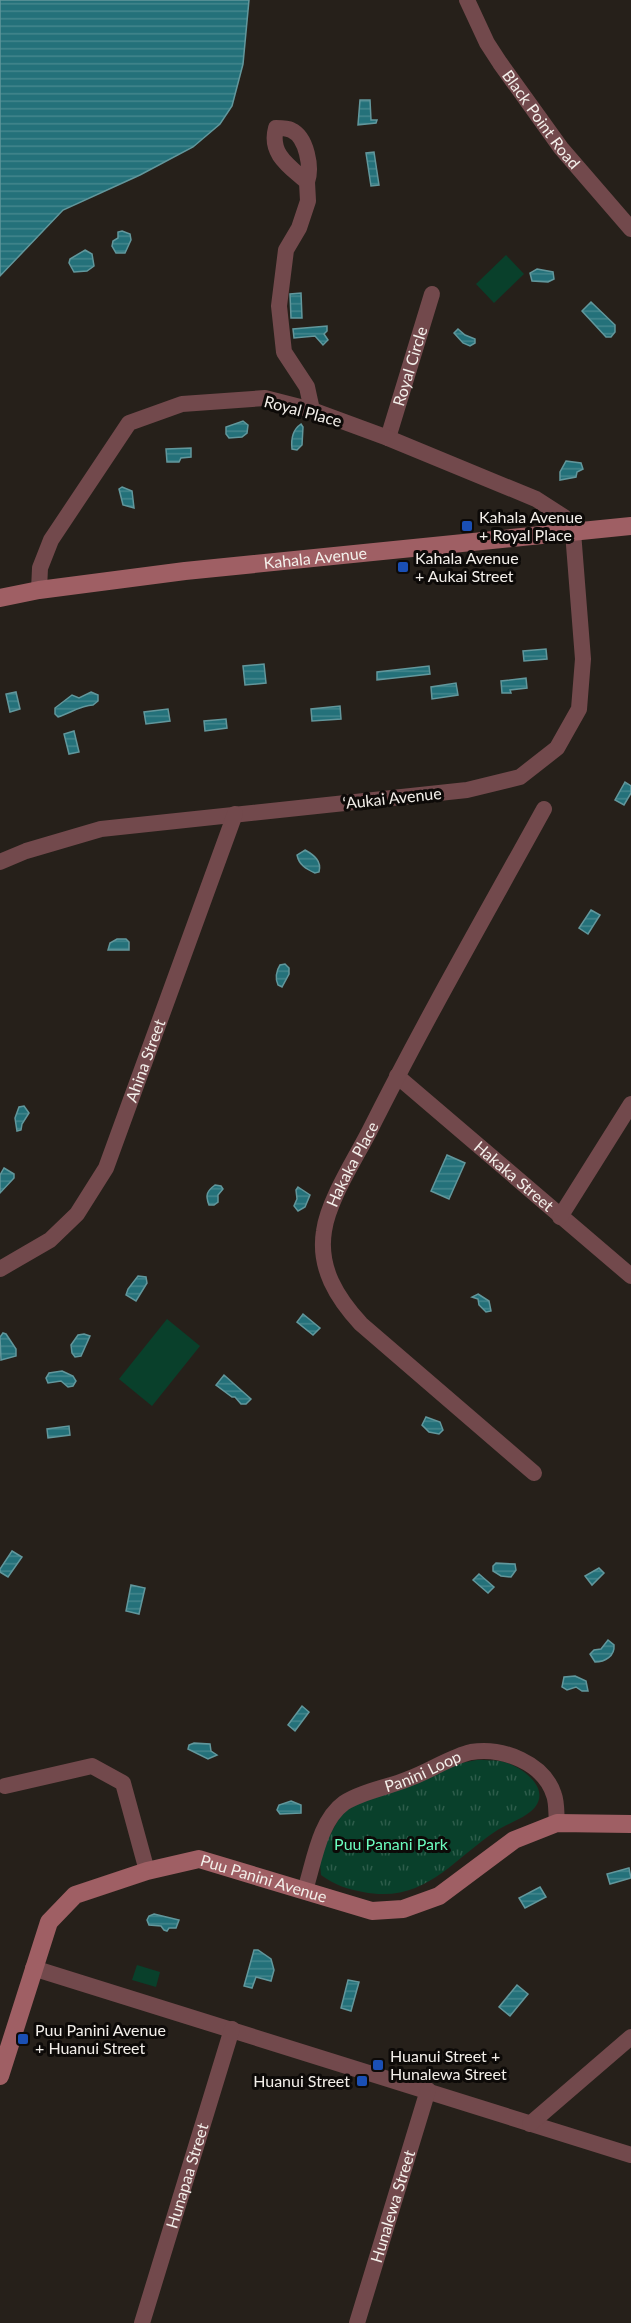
<svg xmlns="http://www.w3.org/2000/svg" width="631" height="2323" viewBox="0 0 631 2323" font-family="Lato,sans-serif">
	<style>
		.grass { fill: #09402b }
		.park { fill: url(#park-tufts) }
		.water { fill: url(#water-rules); stroke: #62979c; stroke-width: 1.5 }
		.lines { fill: none; stroke-linecap: round; stroke-linejoin: round }
		.street { stroke: #72494c; stroke-width: 16 }
		.secondary { stroke: #9f5f64; stroke-width: 18 }
		.transit-dot { fill: #1a4fb4; stroke: #0d0a08; stroke-width: 2 }
		.labels { text-anchor: middle; stroke-width: 6; stroke-linejoin: round; paint-order: stroke }
		.street-label { font-size: 16px; fill: #f3efea; stroke: #0d0a08 }
		.poi-label { font-size: 16px; fill: #f3efea; stroke: #0d0a08; text-anchor: start }
		.park-label { font-size: 16px; fill: #6bfdbf; stroke: #0d0a08 }
	</style>
	<defs>
		<pattern id="park-tufts" width="24" height="20" patternUnits="userSpaceOnUse" patternTransform="scale(1.5)"><rect width="24" height="20" fill="#09402b"/><path d="M3 7l-1-3M5 7V3M7 7l1-3M15 17l-1-3M17 17v-4M19 17l1-3" fill="none" stroke="#2d5c4a"/></pattern>
		<pattern id="water-rules" width="6" height="5" patternUnits="userSpaceOnUse" patternTransform="scale(1.5)"><rect width="6" height="5" fill="#24717a"/><path d="M0 2.5h6" fill="none" stroke="#44868d"/></pattern>
	</defs>
	<rect width="100%" height="100%" fill="#26201a"/>
	<!-- grass -->
	<g class="grass">
		<path d="M506 255 524 274 494 303 476 284Z"/>
		<path d="M167 1319 200 1346 152 1406 119 1379Z"/>
		<path d="M137 1965 160 1972 156 1987 132 1980Z"/>
	</g>
	<!-- park -->
	<path class="park" d="M477 1760C484 1760 493 1760 500 1761 516 1764 543 1781 539 1799 535 1816 509 1822 496 1831 451 1861 424 1904 363 1892 347 1889 335 1885 321 1875L320 1863 326 1842 345 1808 456 1764Z"/>
	<!-- water -->
	<g class="water">
		<path d="M0 0H249L243 64 232 106 220 124 193 147 140 175 63 210 0 276Z"/>
		<path d="M360 100H370L371 120H377L376 123 358 125Z"/>
		<path d="M374 152 379 185 371 186 366 153Z"/>
		<path d="M122 231 130 234 131 240 125 253H116L112 246 113 241 118 238V232Z"/>
		<path d="M85 250 92 254 94 266 87 271 74 272 69 263 70 259Z"/>
		<path d="M537 269 553 272 554 279 548 282 532 281 530 273Z"/>
		<path d="M301 293 302 318H291L290 294Z"/>
		<path d="M591 302 615 325V332L611 337H606L582 311Z"/>
		<path d="M327 326V331L324 334 328 340 323 345 315 336 294 338 293 329Z"/>
		<path d="M458 329 465 335 475 339V343L470 346 463 343 454 333Z"/>
		<path d="M243 421 248 425 247 433 242 437 229 438 226 434V427Z"/>
		<path d="M301 424 303 427 302 445 297 450 292 449C291 440 292 430 301 424Z"/>
		<path d="M191 448V457L181 458 179 462H167L166 449Z"/>
		<path d="M566 461 581 463 583 469 577 472 576 477 560 480V472Z"/>
		<path d="M122 487 132 491 134 508 123 505 119 489Z"/>
		<path d="M546 649 547 659 524 661 523 651Z"/>
		<path d="M264 664 266 683 245 685 243 666Z"/>
		<path d="M429 666 430 674 377 680V672Z"/>
		<path d="M526 678 527 688 510 690 511 693H502L501 681Z"/>
		<path d="M456 683 458 695 432 699 431 687Z"/>
		<path d="M16 692 20 709 10 712 6 694Z"/>
		<path d="M91 692 98 695V701L93 705C81 705 69 714 58 717L55 714V708L72 695 79 698Z"/>
		<path d="M340 706 341 719 312 721 311 709Z"/>
		<path d="M168 709 170 721 146 724 144 712Z"/>
		<path d="M226 719 227 728 205 731 204 721Z"/>
		<path d="M74 731 79 752 69 754 64 734Z"/>
		<path d="M625 782 631 786V793L624 805 615 800Z"/>
		<path d="M305 850C314 855 322 861 319 872L315 873C306 869 299 865 297 855Z"/>
		<path d="M591 910 600 915 588 934 579 928Z"/>
		<path d="M117 939H126L129 942V950H108L110 943Z"/>
		<path d="M285 964 289 968V974L282 987 278 985C275 979 276 971 280 965Z"/>
		<path d="M24 1106 29 1113 22 1124 21 1130 17 1131 15 1118 19 1107Z"/>
		<path d="M447 1155 465 1163 449 1199 431 1191Z"/>
		<path d="M4 1168 14 1174V1178L0 1193V1175Z"/>
		<path d="M215 1185 221 1186 223 1189 218 1195V1202L214 1205H209C205 1195 207 1191 215 1185Z"/>
		<path d="M298 1187 310 1195 305 1207 298 1211 294 1206 297 1199 296 1190Z"/>
		<path d="M138 1276 146 1277 147 1283 136 1301 126 1295 128 1289Z"/>
		<path d="M478 1294 489 1301 491 1311 486 1312 479 1305 478 1299 472 1297Z"/>
		<path d="M303 1314 320 1328 313 1335 297 1322Z"/>
		<path d="M3 1333 6 1334 16 1349V1356L1 1360 0 1337Z"/>
		<path d="M84 1334 90 1336 81 1356 75 1357 72 1353 71 1345 78 1335Z"/>
		<path d="M62 1371 73 1376 76 1381 73 1386 68 1387 61 1381 48 1383 46 1378 49 1373Z"/>
		<path d="M224 1375 251 1399 246 1404H241L235 1397H232L216 1385Z"/>
		<path d="M426 1417 440 1422 443 1430 439 1434 429 1432 422 1425Z"/>
		<path d="M69 1426 70 1435 48 1438 47 1429Z"/>
		<path d="M12 1551 22 1557 8 1577 0 1572V1569Z"/>
		<path d="M496 1563 515 1564 516 1570 511 1577 501 1576 493 1571V1566Z"/>
		<path d="M599 1568 604 1573 592 1585 585 1576Z"/>
		<path d="M479 1574 494 1587 488 1593 473 1580Z"/>
		<path d="M131 1585 145 1588 139 1614 126 1611Z"/>
		<path d="M608 1640 614 1645C615 1656 605 1662 595 1662L590 1654 594 1650 601 1649Z"/>
		<path d="M575 1676 586 1681 588 1691H582L576 1687 567 1690 562 1687 564 1677Z"/>
		<path d="M302 1706 309 1712 295 1731 288 1725Z"/>
		<path d="M194 1743 210 1744 211 1751 217 1755 208 1759 188 1749 189 1745Z"/>
		<path d="M291 1801 301 1805V1813L280 1814 277 1810 279 1805Z"/>
		<path d="M629 1868 631 1878 610 1884 607 1874Z"/>
		<path d="M540 1887 546 1897 525 1908 519 1898Z"/>
		<path d="M154 1914 179 1920 176 1928H169L167 1931 164 1930 161 1926 149 1925 147 1920 149 1916Z"/>
		<path d="M254 1950H258L271 1959 274 1970 271 1981 256 1977 252 1988 244 1986Z"/>
		<path d="M348 1980 359 1982 351 2011 341 2008Z"/>
		<path d="M517 1985 528 1994 510 2016 499 2007Z"/>
	</g>
	<g class="lines">
		<!-- street -->
		<g class="street">
			<path id="s1" d="M467 0 487 43 500 63 561 148 631 229"/>
			<path d="M307 182C312 168 307 137 291 130 287 128 281 128 276 128 269 154 289 166 307 182L308 201 299 228 286 250 279 306 284 352 307 387 312 410"/>
			<path id="s2" d="M388 438 432 294"/>
			<path d="M0 862 26 851 101 829 467 790 520 777 557 748 579 709 583 659 573 532 564 517 536 499 388 438 312 410 265 398 182 404 129 423 51 540 40 568 39 590"/>
			<path id="s3" d="M397 1076 631 1276"/>
			<path d="M560 1217 631 1104"/>
			<path id="s4" d="M0 1269 50 1240 77 1214 106 1168 235 814"/>
			<path id="s5" d="M534 1473 361 1324C337 1298 318 1268 324 1231 328 1201 355 1159 369 1132 424 1022 485 916 544 809"/>
			<path d="M5 1786 92 1766 123 1783 147 1871"/>
			<path id="s6" d="M305 1890C314 1863 319 1821 344 1803 360 1792 389 1787 408 1779 428 1772 452 1756 471 1752 503 1747 544 1763 554 1795 557 1803 556 1814 557 1823"/>
			<path d="M33 1968 631 2155"/>
			<path d="M530 2124 631 2037"/>
			<path id="s7" d="M142 2323 232 2029"/>
			<path id="s8" d="M357 2323 428 2090"/>
		</g>
		<!-- secondary -->
		<g class="secondary">
			<path id="s9" d="M0 598 39 590 185 571 631 526"/>
			<path id="s10" d="M0 2076 49 1922 75 1895 147 1871 199 1859 372 1911 403 1909 439 1896 514 1840 557 1823 631 1824"/>
		</g>
	</g>
	<!-- markers -->
	<g class="transit-dot">
		<rect x="461" y="520" width="12" height="12" rx="3"/>
		<rect x="397" y="561" width="12" height="12" rx="3"/>
		<rect x="17" y="2033" width="12" height="12" rx="3"/>
		<rect x="372" y="2059" width="12" height="12" rx="3"/>
		<rect x="356" y="2075" width="12" height="12" rx="3"/>
	</g>
	<g class="labels">
		<!-- street labels -->
		<g class="street-label">
			<text dy="6" stroke="none"><textPath href="#s1" startOffset="141">Black Point Road</textPath></text>
			<text dy="6" stroke="none"><textPath href="#s2" startOffset="75">Royal Circle</textPath></text>
			<text transform="translate(303 411) rotate(15)" y="6">Royal Place</text>
			<text dy="6" stroke="none"><textPath href="#s9" startOffset="318">Kahala Avenue</textPath></text>
			<text transform="translate(392 798) rotate(-6)" y="6">ʻAukai Avenue</text>
			<text dy="6" stroke="none"><textPath href="#s4" startOffset="264">Ahina Street</textPath></text>
			<text dy="6" stroke="none"><textPath href="#s5" startOffset="405">Hakaka Place</textPath></text>
			<text dy="6" stroke="none"><textPath href="#s3" startOffset="154">Hakaka Street</textPath></text>
			<text dy="6" stroke="none"><textPath href="#s6" startOffset="182">Panini Loop</textPath></text>
			<text dy="6" stroke="none"><textPath href="#s10" startOffset="396">Puu Panini Avenue</textPath></text>
			<text dy="6" stroke="none"><textPath href="#s7" startOffset="154">Hunapaa Street</textPath></text>
			<text dy="6" stroke="none"><textPath href="#s8" startOffset="122">Hunalewa Street</textPath></text>
		</g>
		<!-- poi labels -->
		<g class="poi-label">
			<text x="479" y="523">Kahala Avenue<tspan x="479" dy="18">+ Royal Place</tspan></text>
			<text x="415" y="564">Kahala Avenue<tspan x="415" dy="18">+ Aukai Street</tspan></text>
			<text x="35" y="2036">Puu Panini Avenue<tspan x="35" dy="18">+ Huanui Street</tspan></text>
			<text x="390" y="2062">Huanui Street +<tspan x="390" dy="18">Hunalewa Street</tspan></text>
			<text x="350" y="2087" text-anchor="end">Huanui Street</text>
		</g>
		<!-- park labels -->
		<g class="park-label">
			<text x="391" y="1850">Puu Panani Park</text>
		</g>
	</g>
</svg>
